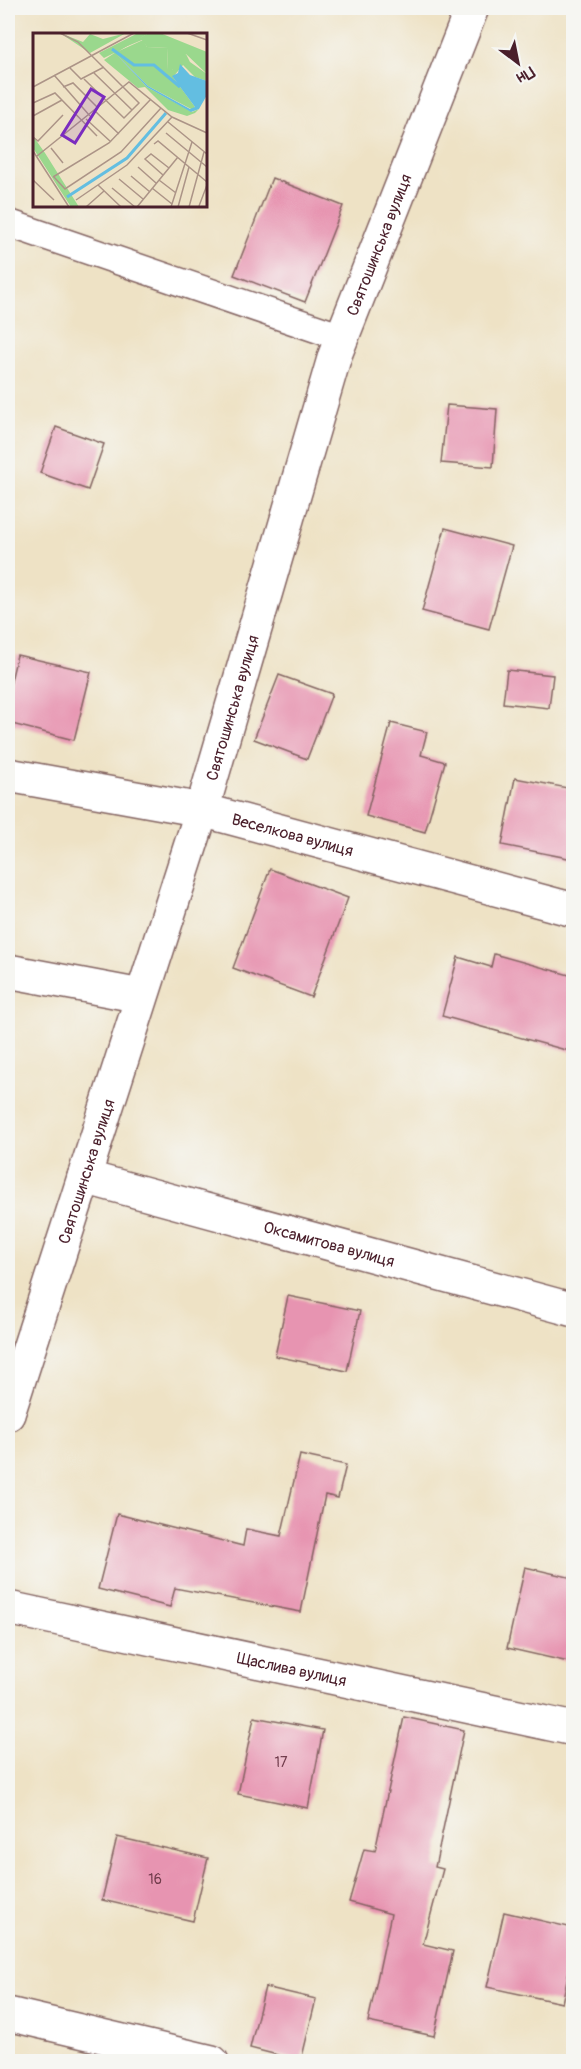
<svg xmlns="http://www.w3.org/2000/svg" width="581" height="2069" viewBox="0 0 581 2069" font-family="Pangolin,sans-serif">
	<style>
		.building { fill: #e794b1 }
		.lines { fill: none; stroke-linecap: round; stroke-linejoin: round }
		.lane-casing { stroke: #836361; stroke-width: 30 }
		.street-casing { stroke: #836361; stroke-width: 36 }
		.lane { stroke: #fff; stroke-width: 27 }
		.street { stroke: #fff; stroke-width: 33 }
		.labels { text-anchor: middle; stroke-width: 4.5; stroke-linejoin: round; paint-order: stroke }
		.number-label { font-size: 14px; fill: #713c4c }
		.street-label { font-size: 16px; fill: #4a1f2b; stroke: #f6f6f2 }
		.inset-river { fill: none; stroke: #63bee1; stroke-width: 3 }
		.inset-road { fill: none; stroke: #ac9487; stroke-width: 1.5 }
		.view { fill: #7b2cbf; fill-opacity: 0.15; stroke: #7b2cbf; stroke-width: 3 }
		.inset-edge { fill: none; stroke: #4a1f2b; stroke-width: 3 }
	</style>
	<rect width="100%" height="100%" fill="#f6f6f2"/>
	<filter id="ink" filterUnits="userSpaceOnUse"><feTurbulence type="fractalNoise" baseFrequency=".0167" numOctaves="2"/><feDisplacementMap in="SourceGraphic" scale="12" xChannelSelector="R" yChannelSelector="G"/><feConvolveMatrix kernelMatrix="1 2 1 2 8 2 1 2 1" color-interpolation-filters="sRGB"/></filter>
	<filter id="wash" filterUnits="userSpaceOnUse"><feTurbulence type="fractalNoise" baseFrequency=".008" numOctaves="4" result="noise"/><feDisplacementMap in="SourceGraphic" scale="24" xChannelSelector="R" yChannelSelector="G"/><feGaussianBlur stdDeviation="1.35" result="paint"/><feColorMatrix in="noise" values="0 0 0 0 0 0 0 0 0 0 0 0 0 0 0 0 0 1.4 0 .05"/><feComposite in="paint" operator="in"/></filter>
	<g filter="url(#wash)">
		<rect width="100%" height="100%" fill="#eee2c5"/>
		<g id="blocks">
			<!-- building -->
			<g class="building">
				<path d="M272 178 343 206 305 302 234 275Z"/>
				<path d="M447 405 497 409 493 467 441 463Z"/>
				<path d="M56 427 104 444 88 490 40 473Z"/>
				<path d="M445 528 512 546 489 629 422 611Z"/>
				<path d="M17 655 91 672 74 740 8 723V694Z"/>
				<path d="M507 670 553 675 549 708 503 703Z"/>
				<path d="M279 675 332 694 307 759 254 739Z"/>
				<path d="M391 723 427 732 421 755 445 762 425 832 366 816Z"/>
				<path d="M515 778 573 789V859L502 845Z"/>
				<path d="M270 869 348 898 311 997 233 968Z"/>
				<path d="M494 954 573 976V1052L442 1016 458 957 491 967Z"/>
				<path d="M288 1296 360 1311 347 1371 275 1356Z"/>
				<path d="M300 1455 346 1465 338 1498 325 1495 301 1612 175 1588 170 1607 98 1589 117 1514 243 1546 246 1529 281 1536Z"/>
				<path d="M525 1567 573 1578V1663L507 1648Z"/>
				<path d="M254 1717 323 1730 308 1808 238 1794Z"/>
				<path d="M404 1717 464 1730 435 1867 443 1869 423 1944 453 1951 434 2036 368 2022 391 1914 349 1902 364 1849 375 1851Z"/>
				<path d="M117 1837 208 1858 193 1921 102 1900Z"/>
				<path d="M504 1912 573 1928V1952L562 2003 487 1987Z"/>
				<path d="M265 1987 316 1999 301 2061 250 2048Z"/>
			</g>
		</g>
	</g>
	<g filter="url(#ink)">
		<use href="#blocks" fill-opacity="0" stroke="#836361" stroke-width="1.5"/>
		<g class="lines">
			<defs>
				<path id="lane" d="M8 223 341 337"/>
				<g id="street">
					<path id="s1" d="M8 775 202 810 574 910"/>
					<path d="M8 971 141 996"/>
					<path id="s2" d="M84 1177 574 1310"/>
					<path id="s3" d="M8 1414 202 810 335 355 472 8"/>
					<path id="s4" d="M8 1608 574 1729"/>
					<path d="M8 2014 212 2062"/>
				</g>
			</defs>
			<!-- lane casing -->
			<use href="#lane" class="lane-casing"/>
			<!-- street casing -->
			<use href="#street" class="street-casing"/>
			<!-- lane -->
			<use href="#lane" class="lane"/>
			<!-- street -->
			<use href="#street" class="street"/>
		</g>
	</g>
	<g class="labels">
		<!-- number labels -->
		<g class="number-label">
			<text x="281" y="1767">17</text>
			<text x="155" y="1884">16</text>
		</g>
		<!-- street labels -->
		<g class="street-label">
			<text dy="6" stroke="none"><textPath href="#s3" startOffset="1227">Святошинська вулиця</textPath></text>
			<text dy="6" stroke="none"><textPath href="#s3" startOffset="741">Святошинська вулиця</textPath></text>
			<text dy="6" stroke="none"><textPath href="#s1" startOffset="291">Веселкова вулиця</textPath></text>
			<text dy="6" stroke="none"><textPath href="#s3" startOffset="255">Святошинська вулиця</textPath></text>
			<text dy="6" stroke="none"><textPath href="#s2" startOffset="254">Оксамитова вулиця</textPath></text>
			<text dy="6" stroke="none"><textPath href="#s4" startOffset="290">Щаслива вулиця</textPath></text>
		</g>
	</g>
	<!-- overview -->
	<g transform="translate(33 33)">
		<rect width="174" height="174" fill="#eee2c5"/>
		<path d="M116 0H127L174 19V41L153 21 139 37H134L135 15 114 14 109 7 85 17ZM0 103 12 120 46 174H38L0 115Z" fill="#9ad88d"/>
		<path d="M27 0 50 9 57 1 70 6 93 0 57 20ZM105 0H116L86 18 110 7 114 14 135 15 134 37H139L145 24 153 21 157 29 174 41V48L162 44 150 32 140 44 162 74 160 77 115 53 83 21 114 54 159 79 166 76 162 80 154 83 135 77 112 54 105 55 71 27 83 19 71 25 66 20Z" fill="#9ad88d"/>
		<path d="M83 21 115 53 157 76 162 74 139 43 145 40 147 31 157 42 174 48V62L166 76 158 79 114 54Z" fill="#63bee1"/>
		<path class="inset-river" d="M79 16 101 32H121L147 54M34 164 94 125 133 80"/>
		<path class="inset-road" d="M27 0 45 9 106 70 91 85 51 46M154 0 174 7M37 35 48 46 71 34M61 40 99 77M21 42 57 83M0 54 101 0M30 54 40 50 65 75M0 70 22 60 64 103M62 78 86 101M0 83 29 67M53 86 78 109M135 89 174 121M133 100 174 134M0 104 5 108 30 82M121 111 125 108 174 149M18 115 30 130M0 118 36 174M4 123 96 49 139 84 174 100M105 134 123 150M130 142 112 126 118 121 136 135M98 143 117 159M20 144 76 110 118 66M21 144 32 156 88 119 128 75M86 146 110 166M0 147 21 167M126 147 143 160M65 152 88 174M79 155 102 174M119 155 139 171M43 167 94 132 139 84M166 173 174 152M53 174 71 158M104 174 145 124M138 174 159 109M145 174 156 134M156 174 171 119"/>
		<path class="view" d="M58 56 71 64 42 110 29 102Z"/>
		<rect width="174" height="174" class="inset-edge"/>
	</g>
	<!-- margin -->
	<rect width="581" height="2069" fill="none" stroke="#f6f6f2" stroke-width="30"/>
	<!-- north arrow -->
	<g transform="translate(518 63) rotate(148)" stroke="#f6f6f2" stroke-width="4.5" paint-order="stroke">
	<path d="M0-4.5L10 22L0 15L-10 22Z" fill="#4a1f2b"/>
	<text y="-9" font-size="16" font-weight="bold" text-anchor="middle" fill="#4a1f2b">Пн</text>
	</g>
</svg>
